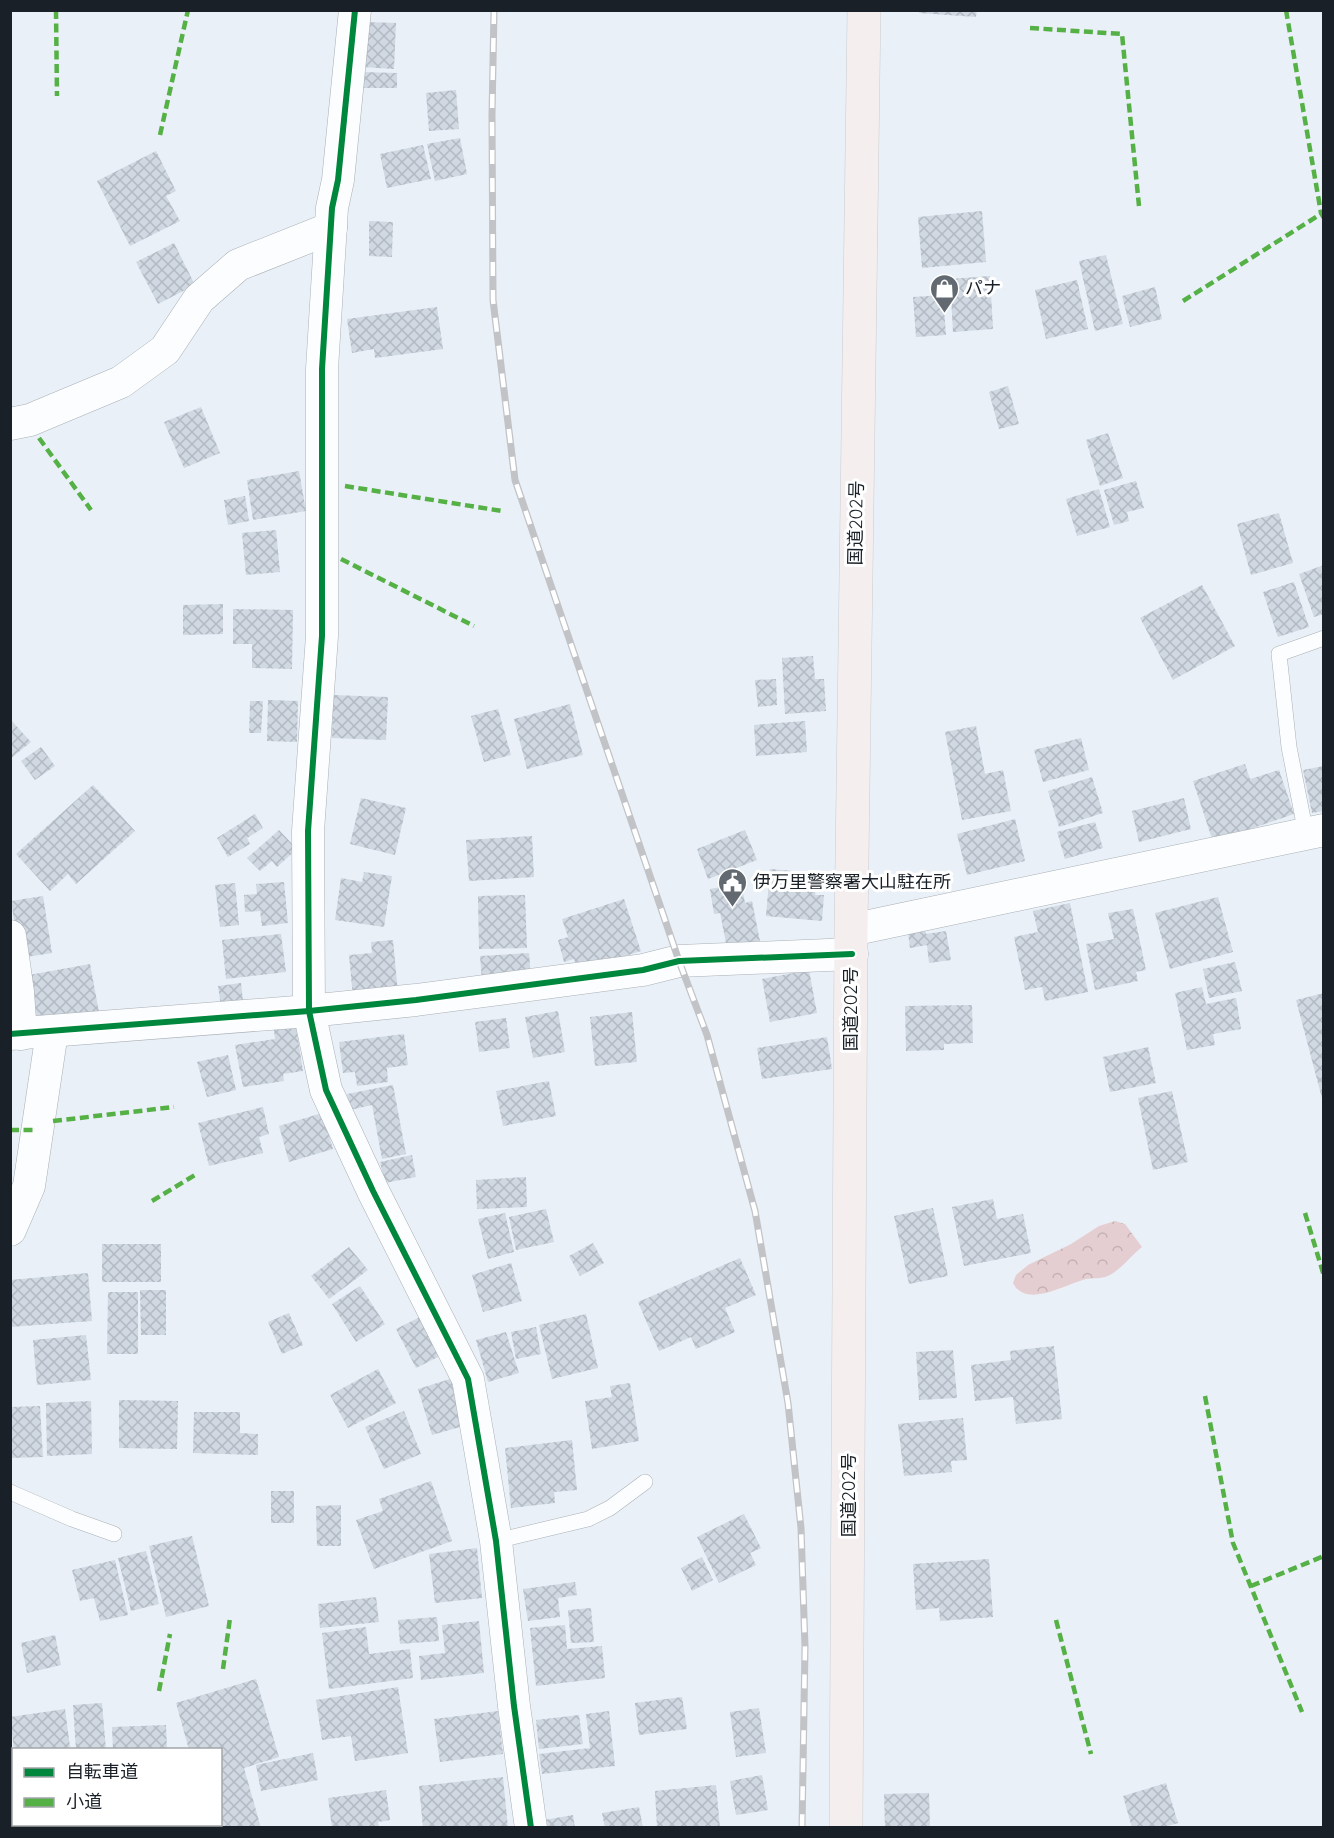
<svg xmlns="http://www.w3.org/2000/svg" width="1334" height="1838" viewBox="0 0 1334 1838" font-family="Quicksand,'Noto Sans JP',sans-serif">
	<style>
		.forest { fill: url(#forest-crowns) }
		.building { fill: url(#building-cross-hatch) }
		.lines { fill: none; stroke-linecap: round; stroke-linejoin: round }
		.service-casing { stroke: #aab0b7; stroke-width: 16 }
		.minor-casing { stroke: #aab0b7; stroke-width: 33 }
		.trunk-casing { stroke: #cacdd1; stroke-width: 34 }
		.service { stroke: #fcfdfe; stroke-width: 15 }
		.minor { stroke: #fcfdfe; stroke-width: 32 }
		.trunk { stroke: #f4eeef; stroke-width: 33 }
		.rail-casing { stroke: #c1c3c6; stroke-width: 7 }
		.rail { stroke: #fff; stroke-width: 4.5; stroke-dasharray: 14; stroke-linecap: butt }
		.quiet { stroke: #55b145; stroke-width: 4.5; stroke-dasharray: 9 4.5; stroke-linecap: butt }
		.cycleway-casing { stroke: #fff; stroke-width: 10 }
		.cycleway { stroke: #00873e; stroke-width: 6 }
		.labels { text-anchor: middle; stroke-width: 6; stroke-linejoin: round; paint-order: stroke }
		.poi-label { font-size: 18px; fill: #192027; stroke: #fff; text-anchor: start }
		.street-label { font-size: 18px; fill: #192027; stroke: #fff }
	</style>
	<defs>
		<pattern id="forest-crowns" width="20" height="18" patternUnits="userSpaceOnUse" patternTransform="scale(1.5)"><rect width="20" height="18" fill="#e5ced1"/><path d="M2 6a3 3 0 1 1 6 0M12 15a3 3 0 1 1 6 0" fill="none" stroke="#c4b1b3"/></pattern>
		<pattern id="building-cross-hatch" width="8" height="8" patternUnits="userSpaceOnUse" patternTransform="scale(1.5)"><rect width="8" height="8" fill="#d0d8e2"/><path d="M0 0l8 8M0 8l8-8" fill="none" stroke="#b2b9c2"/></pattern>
	</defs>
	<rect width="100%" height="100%" fill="#eaf0f7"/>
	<!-- forest -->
	<path class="forest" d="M1115 1221 1125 1224 1142 1247C1132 1255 1121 1269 1110 1275 1103 1279 1093 1278 1086 1279 1066 1284 1026 1309 1013 1283L1016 1275 1028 1265 1071 1244 1099 1226Z"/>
	<!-- building -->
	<g class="building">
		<path d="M920 10H977L976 17 919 13Z"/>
		<path d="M365 22 396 23 394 69 362 67Z"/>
		<path d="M363 72 397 73V88H363Z"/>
		<path d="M456 90 459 129 429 131 426 93Z"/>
		<path d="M460 138 467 174 435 181 427 144Z"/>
		<path d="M423 145 431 179 387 188 380 154Z"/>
		<path d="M156 151 176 191 166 196 180 221 130 246 97 181Z"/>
		<path d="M982 211 986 262 922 268 918 217Z"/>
		<path d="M369 221 393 222 392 257 369 256Z"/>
		<path d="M174 243 195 285 158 304 136 262Z"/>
		<path d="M1106 255 1123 324 1095 331 1079 261Z"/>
		<path d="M990 276 993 329 953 332 950 279Z"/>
		<path d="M1077 280 1088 329 1046 339 1035 290Z"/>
		<path d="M1155 287 1162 319 1130 327 1122 296Z"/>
		<path d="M943 295 946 335 916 337 913 297Z"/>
		<path d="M437 307 443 349 375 358 374 349 352 353 347 319Z"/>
		<path d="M1008 386 1019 424 999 429 989 392Z"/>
		<path d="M201 407 220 453 184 468 164 422Z"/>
		<path d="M1108 433 1123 478 1100 486 1086 440Z"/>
		<path d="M299 471 306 511 253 520 247 480Z"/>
		<path d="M1136 481 1144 508 1127 512 1129 521 1114 525 1104 490Z"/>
		<path d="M1099 489 1110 527 1077 536 1066 499Z"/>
		<path d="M245 496 249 521 228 525 224 500Z"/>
		<path d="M1279 513 1293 563 1251 575 1237 524Z"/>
		<path d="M276 530 280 572 246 575 242 533Z"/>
		<path d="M1324 565V614L1314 617 1299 574Z"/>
		<path d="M1294 582 1309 627 1278 637 1263 592Z"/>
		<path d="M1202 585 1235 646 1173 680 1140 618Z"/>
		<path d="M223 604V634L183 635V605Z"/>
		<path d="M233 609 293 610 292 669 252 668V644H233Z"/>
		<path d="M813 656 815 679H824L826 711 785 714 782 658Z"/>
		<path d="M776 679 777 705 758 707 755 680Z"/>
		<path d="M333 695 388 697 386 740 332 738Z"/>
		<path d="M268 700 298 701 297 742 267 741Z"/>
		<path d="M250 701H263L261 733H249Z"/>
		<path d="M570 704 583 755 527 769 514 719Z"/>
		<path d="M498 709 511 755 484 762 471 716Z"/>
		<path d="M10 719 31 742 10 759Z"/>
		<path d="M805 721 807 752 756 756 754 725Z"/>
		<path d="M976 726 985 774 1003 770 1011 811 962 820 945 732Z"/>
		<path d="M1081 738 1089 770 1043 782 1034 750Z"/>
		<path d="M41 747 55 766 35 780 21 761Z"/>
		<path d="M1245 764 1250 779 1279 770 1294 814 1213 842 1193 781Z"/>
		<path d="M1324 766V811L1312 813 1303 770Z"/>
		<path d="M1092 777 1103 813 1059 827 1048 791Z"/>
		<path d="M93 785 135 831 76 884 68 874 50 891 16 854Z"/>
		<path d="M361 798 406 808 395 855 350 844Z"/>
		<path d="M1184 798 1191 829 1139 842 1132 811Z"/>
		<path d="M255 814 263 828 247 838 250 844 228 857 217 838Z"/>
		<path d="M1015 819 1025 861 967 875 957 834Z"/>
		<path d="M1095 822 1103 848 1065 859 1057 832Z"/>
		<path d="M279 830 297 849 277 867 272 861 260 871 247 858Z"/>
		<path d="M745 830 757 860 708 879 697 849Z"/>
		<path d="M532 836 534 877 469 881 466 840Z"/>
		<path d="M770 869 818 873 815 895H824L822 921 766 916Z"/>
		<path d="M364 872 392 876 384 927 335 920 341 878 362 882Z"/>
		<path d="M284 882 288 923 262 926 260 911 245 912 244 895 257 894 256 884Z"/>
		<path d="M235 883 239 925 220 927 215 885Z"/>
		<path d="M741 883 745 903 752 901 760 941 727 948 720 913 714 914 710 889Z"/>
		<path d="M525 895 527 948 479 949 478 896Z"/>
		<path d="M43 896 52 953 20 958 11 901Z"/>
		<path d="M1218 897 1233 952 1170 969 1155 913Z"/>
		<path d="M624 899 641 951 578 971 574 959 564 962 558 940 568 937 562 919Z"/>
		<path d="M1070 903 1088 992 1045 1001 1042 987 1025 990 1014 937 1038 932 1033 911Z"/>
		<path d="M1133 909 1146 970 1136 972 1138 981 1095 990 1086 944 1114 939 1108 913Z"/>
		<path d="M924 924 926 934 946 931 951 960 929 963 927 945 910 948 907 926Z"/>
		<path d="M281 934 286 972 226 979 222 940Z"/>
		<path d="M393 940 398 993 353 998 349 955 372 953 371 942Z"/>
		<path d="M529 953 531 977 482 981 480 956Z"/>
		<path d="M1235 962 1242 991 1209 998 1203 969Z"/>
		<path d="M90 964 99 1012 38 1023 29 975Z"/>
		<path d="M809 970 817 1013 770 1022 762 979Z"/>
		<path d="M241 983 244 1011 222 1014 218 986Z"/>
		<path d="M1202 987 1206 1004 1236 998 1241 1029 1213 1034 1215 1045 1187 1050 1175 993Z"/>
		<path d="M1324 993V1102H1323L1296 1000Z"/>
		<path d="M972 1005 973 1043 944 1044V1050L906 1051 905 1006Z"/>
		<path d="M558 1011 565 1052 533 1058 525 1017Z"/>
		<path d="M632 1012 637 1062 595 1066 590 1017Z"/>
		<path d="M506 1018 510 1048 479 1052 475 1022Z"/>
		<path d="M296 1027 303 1071 283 1074 284 1081 243 1087 235 1045 275 1039 274 1030Z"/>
		<path d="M404 1034 408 1065 387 1068 388 1082 357 1086 355 1072 343 1073 339 1042Z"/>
		<path d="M827 1037 832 1069 762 1079 757 1048Z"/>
		<path d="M1148 1047 1156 1083 1110 1092 1103 1057Z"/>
		<path d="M228 1055 236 1090 207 1097 197 1062Z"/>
		<path d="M549 1081 556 1116 503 1126 496 1091Z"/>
		<path d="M393 1085 406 1154 382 1159 372 1105 350 1110 347 1094Z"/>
		<path d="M1172 1091 1188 1162 1153 1170 1138 1098Z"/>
		<path d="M263 1107 269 1134 259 1137 263 1153 209 1166 198 1123Z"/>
		<path d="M322 1113 333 1149 289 1162 279 1126Z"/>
		<path d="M412 1155 416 1177 385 1183 380 1162Z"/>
		<path d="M526 1177 527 1207 477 1209 476 1180Z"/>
		<path d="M993 1199 997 1219 1023 1214 1031 1253 964 1266 952 1207Z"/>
		<path d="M933 1208 948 1276 909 1284 894 1216Z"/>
		<path d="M546 1209 554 1242 516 1250 509 1217Z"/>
		<path d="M505 1213 514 1252 488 1259 478 1219Z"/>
		<path d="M593 1243 604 1263 580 1276 569 1256Z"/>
		<rect x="102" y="1244" width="59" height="38"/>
		<path d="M349 1247 368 1270 329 1299 311 1276Z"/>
		<path d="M740 1258 756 1295 725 1308 735 1332 696 1349 691 1337 659 1351 638 1302Z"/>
		<path d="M511 1263 522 1301 483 1312 472 1275Z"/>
		<path d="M88 1273 92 1321 10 1327V1280Z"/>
		<path d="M360 1286 385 1324 356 1342 332 1304Z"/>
		<path d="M140 1290H166V1335H141Z"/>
		<path d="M108 1292H138V1354H107Z"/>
		<path d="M289 1313 303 1345 282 1354 268 1322Z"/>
		<path d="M586 1314 598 1368 552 1379 539 1325Z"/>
		<path d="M422 1316 442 1355 416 1368 396 1329Z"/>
		<path d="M536 1327 541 1354 516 1359 511 1332Z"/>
		<path d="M506 1332 519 1373 488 1382 476 1340Z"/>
		<path d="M86 1335 91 1380 37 1385 33 1340Z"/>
		<path d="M1054 1346 1062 1419 1016 1424 1013 1397 975 1401 971 1365 1011 1360 1010 1351Z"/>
		<path d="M953 1350 957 1398 919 1400 916 1352Z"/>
		<path d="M378 1369 396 1403 348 1428 330 1395Z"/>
		<path d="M453 1378 467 1425 432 1435 418 1389Z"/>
		<path d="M630 1383 639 1441 592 1449 585 1401 612 1397 610 1386Z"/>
		<path d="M119 1400 178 1401 177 1449 119 1448Z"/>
		<path d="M91 1401 92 1454 47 1456 46 1403Z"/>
		<path d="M40 1406 43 1457 10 1458V1407Z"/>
		<path d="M404 1411 421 1454 384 1469 365 1427Z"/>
		<path d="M194 1412H240V1433L258 1434V1455L193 1453Z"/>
		<path d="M963 1418 967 1460 951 1461 952 1472 904 1476 898 1424Z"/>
		<path d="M572 1440 577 1490 554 1492 555 1503 511 1508 505 1448Z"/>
		<path d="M431 1481 452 1541 374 1569 356 1520 383 1511 379 1499Z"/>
		<rect x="271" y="1491" width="23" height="32"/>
		<path d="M341 1505V1546H317L316 1506Z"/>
		<path d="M744 1514 761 1548 750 1553 756 1565 719 1583 697 1537Z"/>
		<path d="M192 1536 209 1606 166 1617 149 1546Z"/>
		<path d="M477 1548 482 1598 435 1603 429 1554Z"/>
		<path d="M146 1551 159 1604 131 1611 118 1558Z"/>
		<path d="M702 1557 713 1580 692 1591 681 1568Z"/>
		<path d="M989 1559 993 1617 940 1621 939 1608 916 1610 913 1564Z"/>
		<path d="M115 1560 128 1615 100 1621 94 1598 80 1601 72 1570Z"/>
		<path d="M575 1582 577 1595 558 1598 560 1617 528 1621 523 1589Z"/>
		<path d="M376 1597 379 1622 320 1628 318 1604Z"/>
		<path d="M591 1608 594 1642 571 1643 568 1610Z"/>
		<path d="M437 1617 439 1641 400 1644 398 1620Z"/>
		<path d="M479 1621 484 1673 421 1680 419 1656 445 1653 442 1625Z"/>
		<path d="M565 1625 567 1649 602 1646 605 1678 536 1686 530 1628Z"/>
		<path d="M366 1627 369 1654 410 1649 413 1678 329 1689 322 1633Z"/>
		<path d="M55 1635 61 1665 27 1673 21 1643Z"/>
		<path d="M256 1679 279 1757 244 1768 261 1828H212L211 1824H220V1750H189L176 1703Z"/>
		<path d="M398 1687 408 1753 355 1761 351 1736 322 1740 316 1700Z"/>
		<path d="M682 1697 687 1729 639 1735 635 1703Z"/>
		<path d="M102 1703 106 1750H76L73 1705Z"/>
		<path d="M759 1708 766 1753 736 1757 730 1712Z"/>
		<path d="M65 1709 70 1747 57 1750H14L10 1717Z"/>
		<path d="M498 1711 503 1754 440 1762 434 1719Z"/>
		<path d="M609 1711 615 1766 542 1774 539 1754 590 1748 586 1714Z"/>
		<path d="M579 1715 583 1744 539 1749 536 1720Z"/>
		<path d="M166 1725 167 1750H113L112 1727Z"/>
		<path d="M313 1753 318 1780 261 1791 256 1765Z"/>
		<path d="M762 1775 768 1810 736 1815 730 1781Z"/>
		<path d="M14 1777V1806L10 1808V1780Z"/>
		<path d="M503 1777 508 1828H423L419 1786Z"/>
		<path d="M1166 1783 1178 1823 1161 1828H1132L1123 1796Z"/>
		<path d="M716 1785 720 1828H657L655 1791Z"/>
		<path d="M386 1790 390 1820 378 1822 379 1828H332L328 1798Z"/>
		<path d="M929 1793 930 1828H885L884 1794Z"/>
		<path d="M639 1807 643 1828H605L602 1813Z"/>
		<path d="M573 1815 575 1828H545L544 1820Z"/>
		<path d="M84 1824H153L154 1828H85Z"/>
	</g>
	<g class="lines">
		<defs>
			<g id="service">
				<path d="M1306 834 1289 747 1279 654 1324 638"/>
				<path d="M10 1492 72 1519 114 1534"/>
				<path d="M496 1541 588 1519 610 1508 645 1482"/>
			</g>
			<g id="minor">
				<path d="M355 10 338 180 332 208 322 369V636L308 831 309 1011 326 1090 373 1191 468 1379 496 1541 514 1706 531 1828"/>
				<path d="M10 424 30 420 121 382 165 350 199 299 238 265 331 228"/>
				<path d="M851 930 1324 830"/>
				<path d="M10 936 18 992 21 1034"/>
				<path d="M10 1034 309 1011 416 1000 643 970 679 961 852 954"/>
				<path d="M10 1230 29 1186 52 1032"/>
			</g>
			<path id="trunk" d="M846 1828 851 930 864 10"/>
		</defs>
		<!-- service casing -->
		<use href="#service" class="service-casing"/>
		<!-- minor casing -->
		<use href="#minor" class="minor-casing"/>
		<!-- trunk casing -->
		<use href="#trunk" class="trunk-casing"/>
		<!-- service -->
		<use href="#service" class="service"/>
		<!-- minor -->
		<use href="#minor" class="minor"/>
		<!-- trunk -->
		<use href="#trunk" class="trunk"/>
		<defs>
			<path id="rail" d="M494 10 492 115 493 300 515 480 679 961 707 1035 755 1211 788 1403 801 1528 805 1647 802 1828"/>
		</defs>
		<!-- rail casing -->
		<use href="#rail" class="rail-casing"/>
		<!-- rail -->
		<use href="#rail" class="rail"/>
		<!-- quiet -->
		<g class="quiet">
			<path d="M56 10 57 96"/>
			<path d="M1286 10 1321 213 1324 218"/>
			<path d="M1030 28 1122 34 1139 206"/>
			<path d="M160 135 188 10"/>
			<path d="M1183 301 1324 212"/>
			<path d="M39 438 91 510"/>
			<path d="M345 486 502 511"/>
			<path d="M341 559 474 626"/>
			<path d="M53 1121 174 1107"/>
			<path d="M10 1130H37"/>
			<path d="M152 1201 195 1175"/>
			<path d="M1305 1213 1324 1276"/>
			<path d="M1205 1396 1233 1543 1302 1712"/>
			<path d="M1251 1586 1324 1556"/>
			<path d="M1056 1620 1091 1754"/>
			<path d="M223 1669 230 1618"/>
			<path d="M159 1691 170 1634"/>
		</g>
		<defs>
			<g id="cycleway">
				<path d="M355 10 338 180 332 208 322 369V636L308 831 309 1011 326 1090 373 1191 468 1379 496 1541 514 1706 531 1828"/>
				<path d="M10 1034 309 1011 416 1000 643 970 679 961 852 954"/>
			</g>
		</defs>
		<!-- cycleway casing -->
		<use href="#cycleway" class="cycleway-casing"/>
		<!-- cycleway -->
		<use href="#cycleway" class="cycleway"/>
	</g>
	<!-- icons -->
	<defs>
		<symbol id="shop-pin" viewBox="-11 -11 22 30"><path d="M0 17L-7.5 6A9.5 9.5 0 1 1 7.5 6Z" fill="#626970" stroke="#fff"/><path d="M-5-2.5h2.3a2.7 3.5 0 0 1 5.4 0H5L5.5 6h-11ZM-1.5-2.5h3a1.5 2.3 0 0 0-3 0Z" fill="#fff"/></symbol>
		<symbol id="civic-pin" viewBox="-11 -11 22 30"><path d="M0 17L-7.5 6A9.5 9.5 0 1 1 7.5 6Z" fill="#626970" stroke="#fff"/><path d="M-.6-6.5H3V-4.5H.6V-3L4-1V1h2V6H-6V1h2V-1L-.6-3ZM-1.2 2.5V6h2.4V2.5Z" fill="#fff"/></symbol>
	</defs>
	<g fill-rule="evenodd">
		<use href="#shop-pin" x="928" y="272" width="33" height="45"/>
		<use href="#civic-pin" x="716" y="866" width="33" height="45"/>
	</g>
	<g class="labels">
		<!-- poi labels -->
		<g class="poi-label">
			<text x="965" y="294">パナ</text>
			<text x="753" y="888">伊万里警察署大山駐在所</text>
		</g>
		<!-- street labels -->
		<g class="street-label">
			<text transform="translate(856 523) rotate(-89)" y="6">国道202号</text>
			<text transform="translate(851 1009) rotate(-90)" y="6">国道202号</text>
			<text transform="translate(849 1495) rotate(-90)" y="6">国道202号</text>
		</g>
	</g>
	<!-- border -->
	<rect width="1334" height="1838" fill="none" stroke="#192027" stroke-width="24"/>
	<!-- legend -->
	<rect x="12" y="1748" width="210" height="78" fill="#ffffff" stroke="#a3a6a9" stroke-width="1.5"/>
	<rect x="24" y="1768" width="30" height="9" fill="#00873e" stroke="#a3a6a9" stroke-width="1.5"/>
	<text x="66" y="1778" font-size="18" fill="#192027">自転車道</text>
	<rect x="24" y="1798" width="30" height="9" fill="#55b145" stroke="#a3a6a9" stroke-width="1.5"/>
	<text x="66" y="1808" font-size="18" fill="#192027">小道</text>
</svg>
